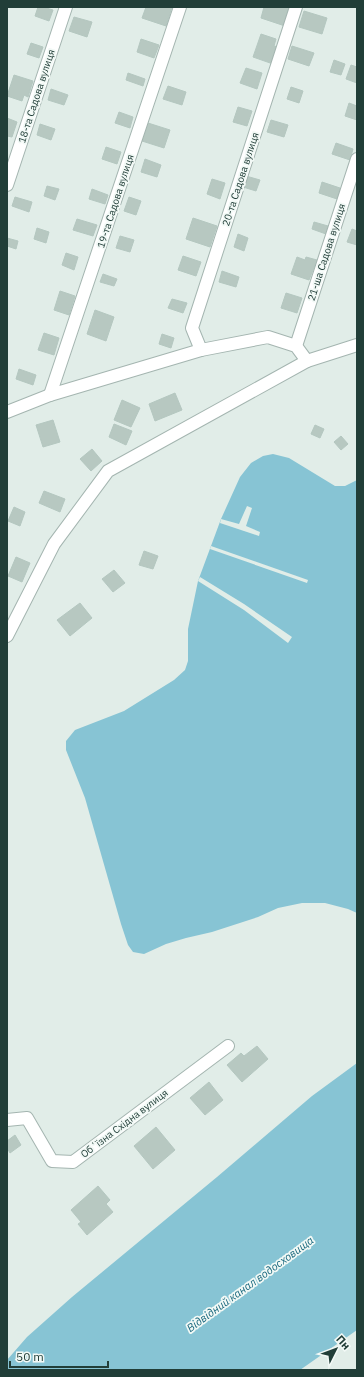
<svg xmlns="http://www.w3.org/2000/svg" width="364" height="1377" viewBox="0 0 364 1377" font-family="'IBM Plex Sans',sans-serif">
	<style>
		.water { fill: #87c4d4 }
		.pier { fill: #e1ede8 }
		.building { fill: #b7c8c1; stroke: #b4c7c0 }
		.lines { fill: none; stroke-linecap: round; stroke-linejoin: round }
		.minor-casing { stroke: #a4b5b0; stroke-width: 14 }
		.minor { stroke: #fff; stroke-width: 12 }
		.labels { text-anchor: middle; stroke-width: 3.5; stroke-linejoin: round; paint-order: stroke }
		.street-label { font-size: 10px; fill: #213e38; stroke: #f2f9f6 }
		.water-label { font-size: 11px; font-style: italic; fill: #18677d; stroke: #f2f9f6 }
	</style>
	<rect width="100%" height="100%" fill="#e1ede8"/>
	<!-- water -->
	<g class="water">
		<path d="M273 454 289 458 335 486H345L357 480V913L348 909 325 903H302L278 908 258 917 212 932 186 938 166 944 144 954 133 952 128 945 121 924 85 798 66 750V741L75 730 124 711 174 680 185 670 188 661V629L198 581 221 519 240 477 251 463 263 456Z"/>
		<path d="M357 1063V1330L300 1370H7V1360L27 1337 72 1297 217 1177 312 1096Z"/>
	</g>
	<!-- pier -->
	<g class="pier">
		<path d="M247 506 252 508 246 526 260 532 259 536 220 523 221 519 239 524Z"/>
		<path d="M211 546 308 580 307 583 210 549Z"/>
		<path d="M200 577 244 604 292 637 288 643 244 610 198 581Z"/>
	</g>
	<!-- building -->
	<g class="building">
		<path d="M38 7H43L53 10 49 21 35 16Z"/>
		<path d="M146 7H172L166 26 142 18Z"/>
		<path d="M264 7H291L285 26 261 18Z"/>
		<path d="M304 11 327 18 322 34 299 27Z"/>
		<path d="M74 17 92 22 87 37 69 31Z"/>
		<path d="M261 34 276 39 274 46 278 47 273 64 253 57Z"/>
		<path d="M141 39 159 45 154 58 137 52Z"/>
		<path d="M31 43 43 47 39 58 27 54Z"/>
		<path d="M292 46 314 53 309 66 288 59Z"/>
		<path d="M334 60 345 64 341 75 330 72Z"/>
		<path d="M351 65 357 67V83L346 79Z"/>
		<path d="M246 68 262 73 257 89 240 83Z"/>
		<path d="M128 73 145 79 143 86 126 80Z"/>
		<path d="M14 75 33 81 28 97 24 95 22 101 7 96Z"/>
		<path d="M168 86 186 92 182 105 163 99Z"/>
		<path d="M291 87 303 91 299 103 287 99Z"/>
		<path d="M51 89 68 95 64 105 48 100Z"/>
		<path d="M349 103 357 106V120L345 116Z"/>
		<path d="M238 107 252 111 247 126 233 122Z"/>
		<path d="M119 112 133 117 130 128 115 123Z"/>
		<path d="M7 118 17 122 12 137 7 136Z"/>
		<path d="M271 120 288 125 284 137 267 132Z"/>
		<path d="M148 123 170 130 164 148 142 141Z"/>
		<path d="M40 124 55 129 51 140 37 135Z"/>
		<path d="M336 143 353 149 350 160 332 154Z"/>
		<path d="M106 147 121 152 117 164 102 159Z"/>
		<path d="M145 159 161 165 157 177 141 172Z"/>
		<path d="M246 176 260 180 256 191 243 187Z"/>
		<path d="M212 179 225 183 220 199 207 194Z"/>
		<path d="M322 182 340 188 337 199 319 193Z"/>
		<path d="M47 186 59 189 55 200 44 196Z"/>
		<path d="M92 189 108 195 105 204 89 199Z"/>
		<path d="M15 197 32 202 29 212 12 206Z"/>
		<path d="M129 197 141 201 136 215 124 211Z"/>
		<path d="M193 218 217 226 210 247 186 239Z"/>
		<path d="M77 219 97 225 93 236 73 230Z"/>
		<path d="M314 222 328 226 326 234 312 229Z"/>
		<path d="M37 228 49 232 46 243 34 239Z"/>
		<path d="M352 229 357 231V245L347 242Z"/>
		<path d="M238 234 248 238 244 251 234 247Z"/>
		<path d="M120 236 134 240 130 252 116 248Z"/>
		<path d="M7 238 18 241 16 249 7 246Z"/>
		<path d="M66 253 78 257 74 270 62 265Z"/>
		<path d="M183 256 201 262 196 276 178 270Z"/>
		<path d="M297 257 305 260 306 257 317 260 309 280 291 274Z"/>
		<path d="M222 271 239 277 236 287 219 282Z"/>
		<path d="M103 274 117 279 114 286 100 282Z"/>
		<path d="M60 291 75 296 69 315 54 310Z"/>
		<path d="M286 293 302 298 297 313 281 308Z"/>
		<path d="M172 299 187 303 183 313 168 308Z"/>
		<path d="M95 310 114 317 106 341 87 334Z"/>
		<path d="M44 333 59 338 54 355 38 350Z"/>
		<path d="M162 334 174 338 171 348 159 344Z"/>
		<path d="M19 369 36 375 33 385 16 379Z"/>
		<path d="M175 393 182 410 155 421 149 404Z"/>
		<path d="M122 400 140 408 131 427 114 420Z"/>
		<path d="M53 420 60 442 43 447 36 425Z"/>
		<path d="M114 424 132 431 126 445 109 437Z"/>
		<path d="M315 425 324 429 320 438 311 434Z"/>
		<path d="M341 436 348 444 341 450 334 442Z"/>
		<path d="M92 449 102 461 91 471 80 459Z"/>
		<path d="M44 491 65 499 60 512 39 503Z"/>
		<path d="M14 507 25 512 20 526 8 521Z"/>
		<path d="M144 551 158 556 153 569 139 565Z"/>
		<path d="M16 557 30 563 22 582 8 576Z"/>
		<path d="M114 570 125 583 113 592 102 579Z"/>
		<path d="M80 603 92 618 70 636 57 620Z"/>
		<path d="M257 1046 268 1059 242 1082 227 1065 241 1053 244 1056Z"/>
		<path d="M209 1082 223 1100 205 1115 190 1098Z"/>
		<path d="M156 1127 175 1150 153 1169 134 1146Z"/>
		<path d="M15 1135 21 1145 10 1153 7 1148V1141Z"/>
		<path d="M98 1186 110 1200 106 1204 113 1212 87 1235 78 1224 81 1222 71 1210Z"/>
	</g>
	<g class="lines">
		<defs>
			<g id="minor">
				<path d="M7 185 66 7"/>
				<path d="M296 346 357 159"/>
				<path d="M201 350 192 328 296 7"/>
				<path d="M50 395 180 7"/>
				<path d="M7 412 50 395 201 350 268 337 296 346 307 361"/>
				<path d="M7 636 54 544 108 471 307 361 357 345"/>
				<path d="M7 1120 27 1118 52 1161 73 1162 228 1046"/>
			</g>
		</defs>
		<!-- minor casing -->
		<use href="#minor" class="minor-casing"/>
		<!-- minor -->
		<use href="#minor" class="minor"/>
	</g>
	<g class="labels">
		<!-- street labels -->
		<g class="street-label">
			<text transform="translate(36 96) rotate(-72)" y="4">18-та Садова вулиця</text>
			<text transform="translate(240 179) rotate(-72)" y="4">20-та Садова вулиця</text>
			<text transform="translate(115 201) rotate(-72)" y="4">19-та Садова вулиця</text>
			<text transform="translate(326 252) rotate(-72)" y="4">21-ша Садова вулиця</text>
			<text transform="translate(124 1123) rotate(-37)" y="4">Обʼїзна Східна вулиця</text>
		</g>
		<!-- water labels -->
		<g class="water-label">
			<text transform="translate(250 1284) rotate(-36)" y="4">Відвідний канал водосховища</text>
		</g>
	</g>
	<!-- border -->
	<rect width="364" height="1377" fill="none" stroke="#213e38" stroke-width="16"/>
	<!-- north arrow -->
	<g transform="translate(336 1349) rotate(48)" stroke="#f2f9f6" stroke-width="3" paint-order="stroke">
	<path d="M0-3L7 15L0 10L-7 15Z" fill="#213e38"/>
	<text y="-6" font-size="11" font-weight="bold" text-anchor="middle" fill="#213e38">Пн</text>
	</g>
	<!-- scale -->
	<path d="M10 1361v6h98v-6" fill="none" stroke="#213e38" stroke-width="2"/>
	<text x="16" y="1361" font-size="12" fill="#213e38" stroke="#f2f9f6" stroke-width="3" paint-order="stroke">50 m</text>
</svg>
